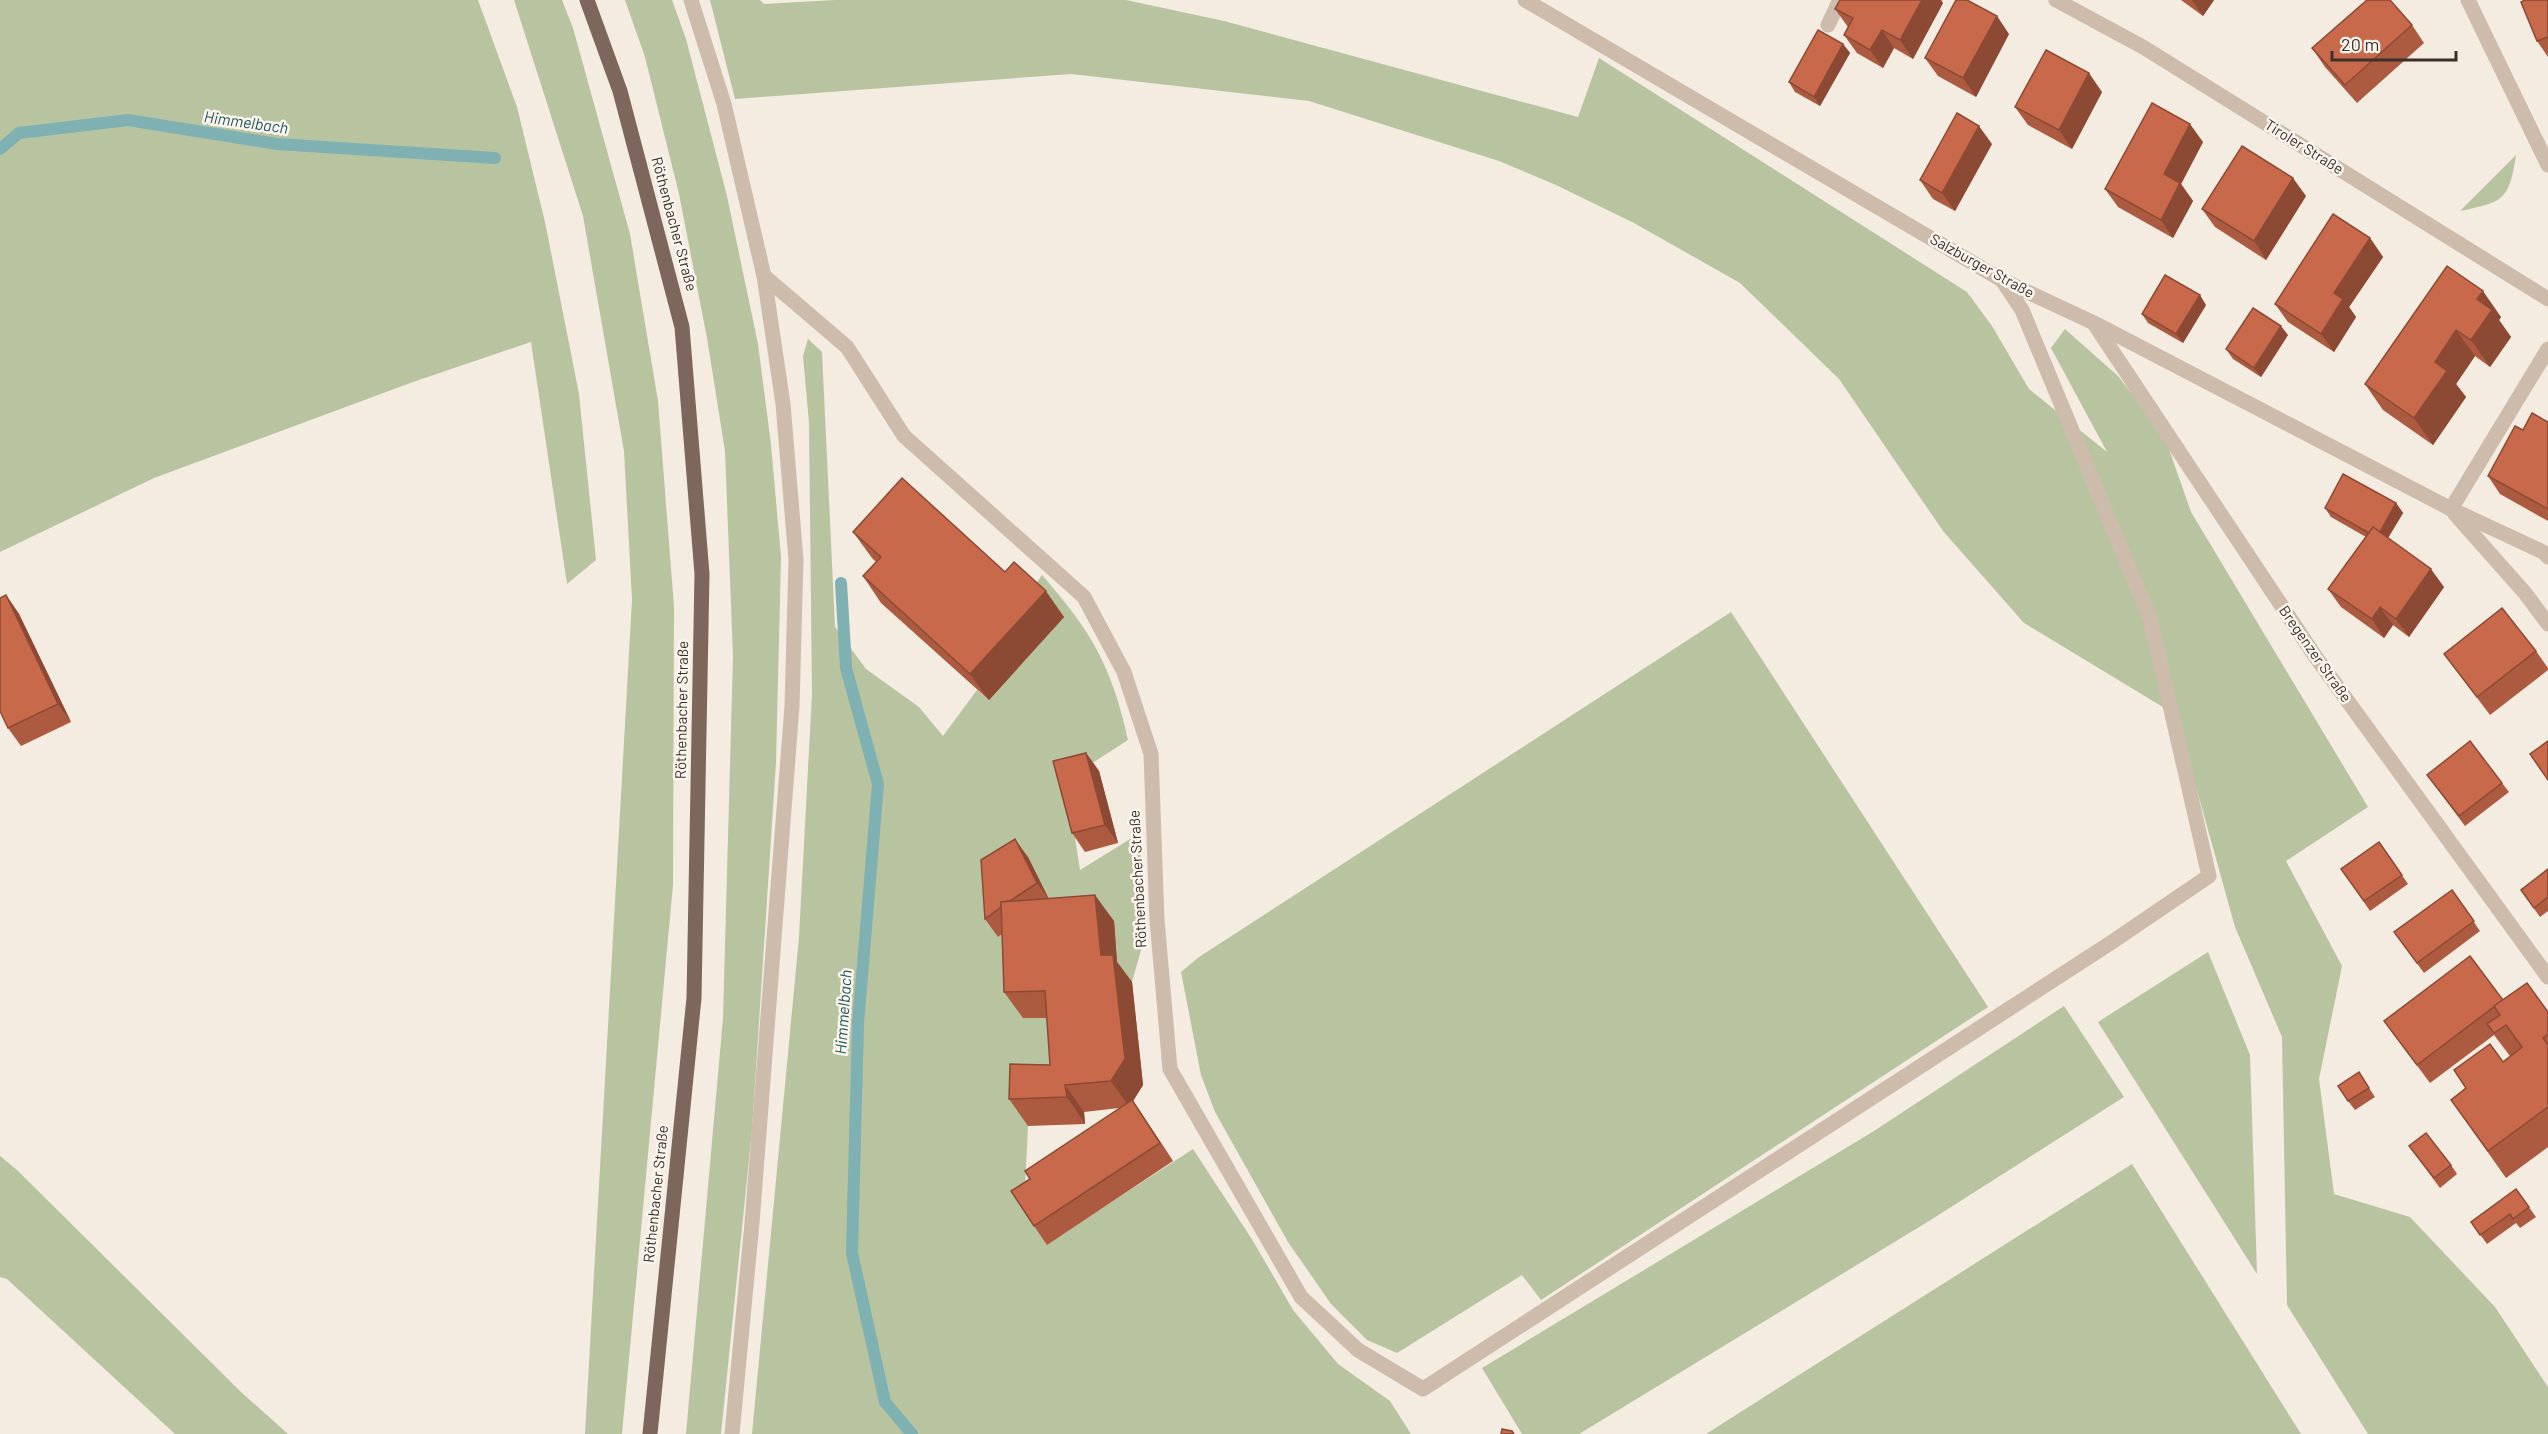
<svg xmlns="http://www.w3.org/2000/svg" width="2548" height="1434" viewBox="0 0 2548 1434" font-family="Barlow,sans-serif">
	<style>
		.green { fill: #b8c4a0 }
		.lines { fill: none; stroke-linecap: round; stroke-linejoin: round }
		.stream { stroke: #7fb0b2; stroke-width: 12 }
		.minor { stroke: #cdbbac; stroke-width: 15 }
		.major { stroke: #7d675c; stroke-width: 15 }
		.wall { fill: #ac5a40 }
		.shaded-wall { fill: #8c4a34 }
		.building { fill: #c8694b; stroke: #8c4a34; stroke-width: 1.5 }
		.labels { text-anchor: middle; stroke-width: 5; stroke-linejoin: round; paint-order: stroke }
		.street-label { font-size: 15px; fill: #3b302b; stroke: #fbf5ee }
		.water-label { font-size: 16px; font-style: italic; fill: #1f5a5e; stroke: #fbf5ee }
	</style>
	<rect width="100%" height="100%" fill="#f4ebe1"/>
	<!-- green -->
	<g class="green">
		<path d="M0 0H478L517 107 545 222 579 394 596 560 567 584 531 342 413 382 154 478 0 552Z"/>
		<path d="M514 0H562L573 28 630 234 658 401 674 607 673 885 622 1434H585L632 600 624 451 583 216Z"/>
		<path d="M625 0H672L686 39 727 196 758 344 771 445 781 557 776 762 752 1130 721 1434H686L723 1018 733 656 725 451 707 338 679 194 645 57Z"/>
		<path d="M710 0H760L764 4 835 0H1126L1224 21 1578 117 1599 58 1967 292 1992 326 2029 389 2107 452 2051 348 2065 329 2118 376 2164 435 2191 512 2368 807 2286 861 2342 966 2319 1079 2334 1194 2410 1217 2495 1307 2548 1387V1434H2368L2287 1305 2282 1037 2235 927 2176 715 2024 623 1943 531 1839 379 1740 283 1634 223 1556 185 1499 161 1309 101 1071 74 735 99Z"/>
		<path d="M2516 155C2509 200 2504 202 2460 211Z"/>
		<path d="M808 339 822 352 835 627 866 669 919 707 943 736 977 690 989 700 1033 588 1042 575C1091 631 1112 666 1128 740L1066 780 1080 870 1140 833 1143 943 1132 982H1119L1082 1097 1028 1126 1024 1210 1047 1244 1193 1149 1253 1241 1293 1310 1338 1364 1390 1401 1411 1434H752L799 937 812 694 809 423 803 356Z"/>
		<path d="M1731 612 1988 1007 1541 1300 1522 1275 1397 1353 1367 1340 1331 1304 1288 1242 1215 1112 1201 1075 1181 972 1199 957Z"/>
		<path d="M2208 952 2250 1055 2257 1274 2098 1022Z"/>
		<path d="M2064 1006 2124 1097 1929 1221 1579 1434H1522L1482 1368 1874 1131Z"/>
		<path d="M0 1156 17 1170 241 1392 288 1434H175L7 1279 0 1277Z"/>
		<path d="M2132 1164 2301 1434H1706Z"/>
	</g>
	<g class="lines">
		<!-- stream -->
		<g class="stream">
			<path d="M0 149 19 133 128 120 277 144 495 158"/>
			<path d="M841 583 846 668 878 784 858 1024 852 1253 885 1402 912 1434"/>
		</g>
		<!-- minor -->
		<g class="minor">
			<path d="M691 0 724 104 764 276 783 404 796 560 792 706 752 1223 732 1434"/>
			<path d="M1525 0 2002 280 2094 323 2451 509 2543 552 2548 557"/>
			<path d="M2056 0 2143 47 2548 299"/>
			<path d="M2468 0 2548 165"/>
			<path d="M1828 25 1840 0"/>
			<path d="M764 276 847 347 904 436 1084 597 1124 672 1151 754 1157 920 1170 1069 1301 1297 1358 1350 1423 1389 2112 942 2209 876 2150 618 2022 310 2002 280"/>
			<path d="M2095 325 2315 656 2548 977"/>
			<path d="M2451 509 2548 349"/>
			<path d="M2455 514 2525 593 2548 624"/>
		</g>
		<!-- major -->
		<path class="major" d="M587 0 620 91 682 327 702 574 694 998 650 1434"/>
	</g>
	<!-- wall -->
	<g class="wall">
		<path d="M1840 0H1941L1943 3 1913 59 1894 48 1883 68 1857 53 1844 35 1848 27 1835 9Z"/>
		<path d="M2181 0H2214L2203 16Z"/>
		<path d="M2548 0V57L2537 41Z"/>
		<path d="M2412 25 2424 43 2357 103 2325 67 2312 48Z"/>
		<path d="M2009 34 1976 97 1938 76 1925 58Z"/>
		<path d="M1843 44 1850 53 1820 106 1795 92 1789 82Z"/>
		<path d="M2102 92 2072 149 2028 125 2015 107Z"/>
		<path d="M2203 142 2181 184 2193 201 2173 238 2118 207 2105 189Z"/>
		<path d="M1992 144 1955 211 1933 199 1920 180Z"/>
		<path d="M2306 196 2266 260 2215 227 2202 209Z"/>
		<path d="M2370 238 2383 257 2349 307 2356 317 2334 352 2288 322 2275 304Z"/>
		<path d="M2447 266 2501 317 2499 320 2511 337 2490 367 2475 356 2456 384 2466 397 2433 445 2383 410 2365 384Z"/>
		<path d="M2206 305 2183 343 2148 323 2142 314Z"/>
		<path d="M2288 335 2261 377 2233 359 2226 349Z"/>
		<path d="M2548 422V521L2500 494 2488 476 2523 430Z"/>
		<path d="M2396 503 2403 513 2388 538 2444 587 2409 637 2393 625 2384 638 2341 607 2328 589 2366 537 2331 517 2325 508Z"/>
		<path d="M853 532 1005 572 1064 617 989 700 881 603 863 576 876 562 872 558Z"/>
		<path d="M6 595 19 614 71 722 21 746 8 728Z"/>
		<path d="M2536 651 2548 668V670L2490 715 2444 654Z"/>
		<path d="M1086 753 1099 771 1118 843 1085 852 1072 833Z"/>
		<path d="M2427 775 2502 783 2509 792 2465 826Z"/>
		<path d="M2379 842 2408 884 2370 911 2341 869Z"/>
		<path d="M1028 857 1048 898 1114 921 1117 962 1132 982 1143 1085 1133 1101 1173 1161 1047 1245 1034 1226 1030 1179 1119 1108 1084 1112 1085 1124 1028 1126 1009 1099 1050 1065 1047 1018H1023L1004 992 1002 934 998 937 985 919Z"/>
		<path d="M2548 869V911L2540 917 2521 890Z"/>
		<path d="M2452 890 2480 931 2424 973 2394 932Z"/>
		<path d="M2503 1000 2548 1012V1147L2506 1178 2451 1100 2510 1056 2494 1035 2430 1083 2384 1021Z"/>
		<path d="M2365 1082 2375 1097 2355 1110 2348 1101Z"/>
		<path d="M2409 1146 2451 1165 2457 1174 2440 1188Z"/>
		<path d="M2516 1189 2536 1217 2520 1228 2516 1223 2487 1244 2471 1222Z"/>
	</g>
	<!-- shaded-wall -->
	<g class="shaded-wall">
		<path d="M1922 0H1941L1943 3 1913 59 1900 40Z"/>
		<path d="M2192 0H2214L2203 16Z"/>
		<path d="M1997 16 2009 34 1976 97 1963 78Z"/>
		<path d="M1882 30 1894 48 1883 68 1870 50Z"/>
		<path d="M1843 44 1850 53 1820 106 1814 97Z"/>
		<path d="M2089 73 2102 92 2072 149 2059 130Z"/>
		<path d="M2190 124 2203 142 2181 184 2193 201 2173 238 2161 220 2164 174Z"/>
		<path d="M1979 126 1992 144 1955 211 1942 193Z"/>
		<path d="M2293 178 2306 196 2266 260 2254 241Z"/>
		<path d="M2370 238 2383 257 2349 307 2356 317 2334 352 2321 334 2334 293Z"/>
		<path d="M2483 291 2501 317 2499 320 2511 337 2490 367 2471 340 2477 299Z"/>
		<path d="M2200 295 2206 305 2183 343 2176 334Z"/>
		<path d="M2281 326 2288 335 2261 377 2254 368Z"/>
		<path d="M2456 330 2475 356 2456 384 2466 397 2433 445 2414 418 2435 362Z"/>
		<path d="M2396 503 2403 513 2383 546 2377 537Z"/>
		<path d="M2431 569 2444 587 2409 637 2396 619Z"/>
		<path d="M1046 591 1064 617 989 700 970 674Z"/>
		<path d="M6 595 19 614 71 722 58 704Z"/>
		<path d="M2380 607 2393 625 2384 638 2372 619Z"/>
		<path d="M1086 753 1099 771 1118 843 1105 825Z"/>
		<path d="M1015 839 1028 857 1050 901 1037 883Z"/>
		<path d="M1095 895 1114 921 1117 962 1132 982 1143 1085 1133 1101 1173 1161 1160 1143 1129 1107 1111 1081Z"/>
		<path d="M1065 1085 1084 1112 1085 1124 1067 1097Z"/>
	</g>
	<!-- building -->
	<g class="building">
		<path d="M1840 0H1922L1900 40 1882 30 1870 50 1844 35 1853 18 1835 9Z"/>
		<path d="M1956 0H1967L1997 16 1963 78 1925 58Z"/>
		<path d="M2367 0H2390L2412 25 2345 85 2312 48Z"/>
		<path d="M2525 0H2548V37L2537 41 2521 2Z"/>
		<path d="M1818 30 1843 44 1814 97 1789 82Z"/>
		<path d="M2046 50 2089 73 2059 130 2015 107Z"/>
		<path d="M2152 103 2190 124 2164 174 2180 183 2161 220 2105 189Z"/>
		<path d="M1957 113 1979 126 1942 193 1920 180Z"/>
		<path d="M2242 146 2293 178 2254 241 2202 209Z"/>
		<path d="M2333 214 2370 238 2334 293 2343 299 2321 334 2275 304Z"/>
		<path d="M2447 266 2483 291 2477 299 2492 310 2471 340 2456 330 2435 362 2447 371 2414 418 2365 384Z"/>
		<path d="M2165 275 2200 295 2176 334 2142 314Z"/>
		<path d="M2253 308 2281 326 2254 368 2226 349Z"/>
		<path d="M2532 413 2548 422V509L2488 476 2515 426 2523 430Z"/>
		<path d="M2343 474 2396 503 2380 532 2373 527 2369 533 2325 508Z"/>
		<path d="M902 478 1005 572 1014 562 1046 591 970 674 863 576 881 557 853 532Z"/>
		<path d="M2373 527 2431 569 2396 619 2380 607 2372 619 2328 589Z"/>
		<path d="M6 595 58 704 8 728 0 711V598Z"/>
		<path d="M2502 608 2536 651 2477 697 2444 654Z"/>
		<path d="M2470 741 2502 783 2459 816 2427 775Z"/>
		<path d="M2548 741V780L2530 754Z"/>
		<path d="M1086 753 1105 825 1072 833 1053 761Z"/>
		<path d="M1015 839 1037 883 1010 901 1001 902V907L985 919 981 860Z"/>
		<path d="M2379 842 2402 875 2364 901 2341 869Z"/>
		<path d="M2548 869V897L2534 908 2521 890Z"/>
		<path d="M2452 890 2474 921 2417 963 2394 932Z"/>
		<path d="M1095 895 1101 955H1113L1125 1059 1111 1081 1065 1085 1067 1097 1009 1099 1010 1064 1050 1065 1045 991 1004 992 1001 902Z"/>
		<path d="M2470 956 2503 1000 2417 1065 2384 1021Z"/>
		<path d="M2527 983 2548 1012V1034L2543 1038 2548 1045V1107L2488 1151 2451 1100 2466 1088 2454 1070 2490 1044 2503 1062 2522 1047 2506 1025 2494 1033 2487 1024 2500 1015 2494 1006Z"/>
		<path d="M2359 1072 2369 1088 2348 1101 2338 1086Z"/>
		<path d="M1132 1100 1160 1143 1034 1226 1011 1191 1030 1179 1025 1171Z"/>
		<path d="M2426 1133 2451 1165 2434 1178 2409 1146Z"/>
		<path d="M2516 1189 2529 1207 2513 1219 2510 1214 2480 1235 2471 1222Z"/>
		<path d="M1502 1429 1512 1431 1514 1434H1501Z"/>
	</g>
	<g class="labels">
		<!-- street labels -->
		<g class="street-label">
			<text transform="translate(2304 147) rotate(32)" y="5">Tiroler Straße</text>
			<text transform="translate(674 224) rotate(75)" y="5">Röthenbacher Straße</text>
			<text transform="translate(1982 266) rotate(29)" y="5">Salzburger Straße</text>
			<text transform="translate(2315 654) rotate(55)" y="5">Bregenzer Straße</text>
			<text transform="translate(682 710) rotate(-89)" y="5">Röthenbacher Straße</text>
			<text transform="translate(1138 879) rotate(-93)" y="5">Röthenbacher Straße</text>
			<text transform="translate(656 1194) rotate(-84)" y="5">Röthenbacher Straße</text>
		</g>
		<!-- water labels -->
		<g class="water-label">
			<text transform="translate(246 122) rotate(8)" y="6">Himmelbach</text>
			<text transform="translate(843 1012) rotate(-86)" y="6">Himmelbach</text>
		</g>
	</g>
	<!-- scale -->
	<path d="M2332 51v9h124v-9" fill="none" stroke="#3b302b" stroke-width="3"/>
	<text x="2341" y="51" font-size="18" fill="#3b302b" stroke="#fbf5ee" stroke-width="4.5" paint-order="stroke">20 m</text>
</svg>
